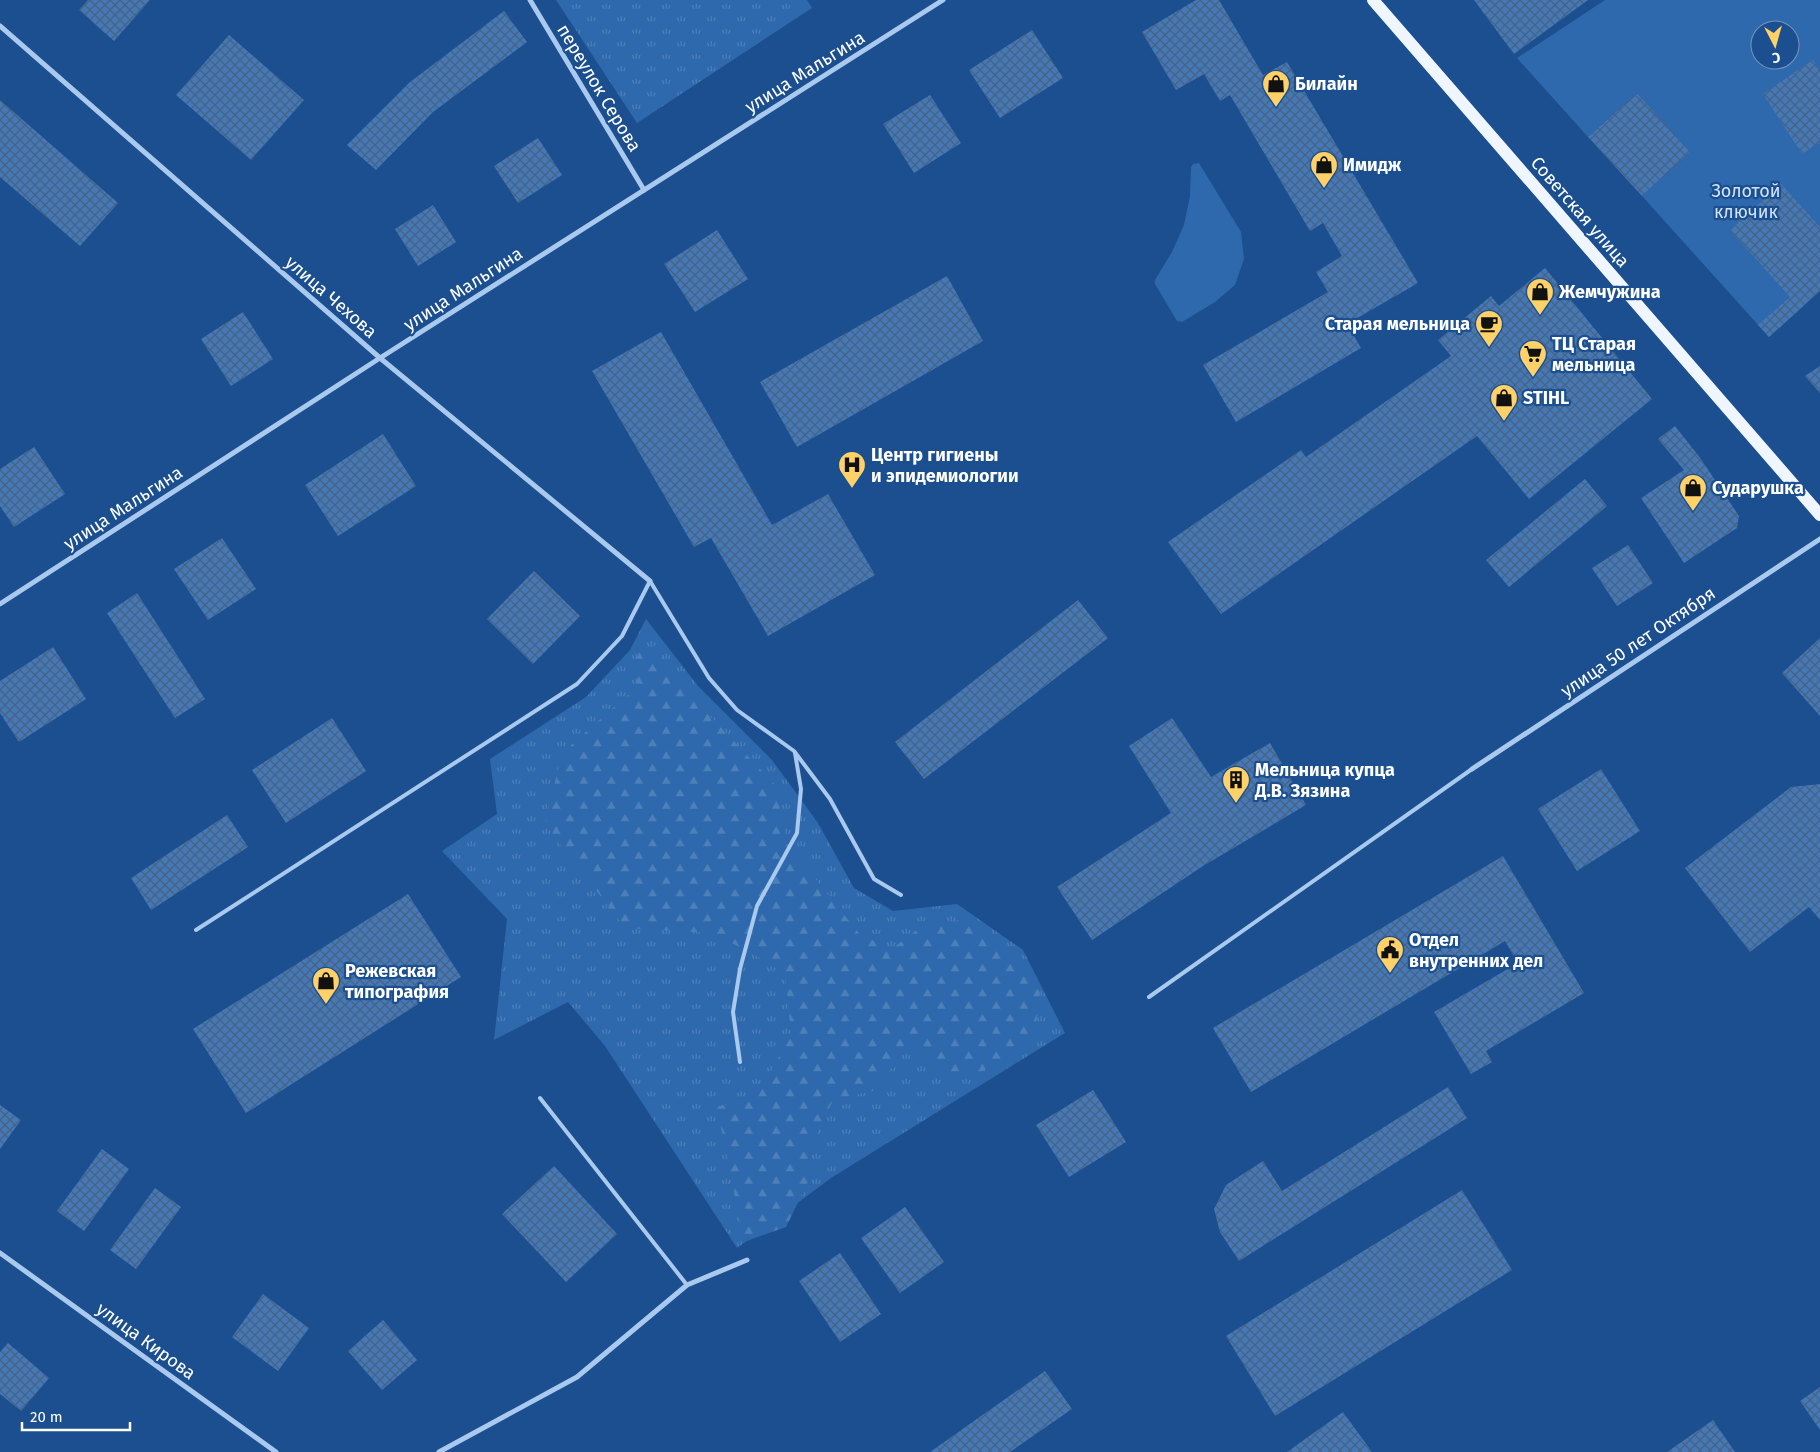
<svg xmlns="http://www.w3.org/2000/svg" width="1820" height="1452" viewBox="0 0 1820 1452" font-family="'Fira Sans',sans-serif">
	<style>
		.grass { fill: url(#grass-tufts) }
		.forest { fill: url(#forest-firs) }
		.park { fill: #2e69ad; fill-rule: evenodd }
		.building { fill: url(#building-cross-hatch) }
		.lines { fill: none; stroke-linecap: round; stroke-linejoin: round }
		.service { stroke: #a9c9ee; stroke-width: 4 }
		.minor { stroke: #a9c9ee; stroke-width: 5 }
		.primary { stroke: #f0f6ff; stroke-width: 12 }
		.labels { text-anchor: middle; stroke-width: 4.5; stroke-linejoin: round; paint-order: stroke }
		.street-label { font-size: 18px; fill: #fff; stroke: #1b4f8f }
		.poi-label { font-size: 18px; font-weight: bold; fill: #fff; stroke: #1b4f8f; text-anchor: start }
		.park-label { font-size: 18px; fill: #cfe3fa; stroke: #1b4f8f }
	</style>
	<defs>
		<pattern id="grass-tufts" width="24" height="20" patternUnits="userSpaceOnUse" patternTransform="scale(1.25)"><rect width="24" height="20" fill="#2e69ad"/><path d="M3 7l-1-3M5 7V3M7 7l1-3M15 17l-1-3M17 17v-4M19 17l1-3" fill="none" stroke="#4d80b9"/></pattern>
		<pattern id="forest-firs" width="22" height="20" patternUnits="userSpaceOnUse" patternTransform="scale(1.25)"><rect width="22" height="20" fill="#2e69ad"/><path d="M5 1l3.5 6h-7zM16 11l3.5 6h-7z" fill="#4d80b9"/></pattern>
		<pattern id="building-cross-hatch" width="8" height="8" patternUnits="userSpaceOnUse" patternTransform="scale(1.25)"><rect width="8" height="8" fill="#4478b7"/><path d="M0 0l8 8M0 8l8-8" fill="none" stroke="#486282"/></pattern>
	</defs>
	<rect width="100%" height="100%" fill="#1b4f8f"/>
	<!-- grass -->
	<g class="grass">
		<path d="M556 0H807L812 8 637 123Z"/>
		<path d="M646 619 698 686 772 760 818 823 854 888 893 911 957 904 1023 950 1065 1033 831 1178 737 1248 605 1046 568 1002 494 1040 507 919 442 851 497 814 490 759 586 697 630 650Z"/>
	</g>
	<!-- forest -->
	<path class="forest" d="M644 644 662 657 697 702 776 786 786 842 861 936 893 948 922 926 975 918 1011 950 1040 992 1034 1042 977 1074 943 1077 909 1041 877 1090 833 1100 808 1153 809 1180 786 1227 744 1242 718 1112 715 1107 757 1098 791 1034 785 971 713 933 625 928 545 824 562 753 638 686 633 664Z"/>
	<!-- park -->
	<g class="park">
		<path d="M1605 0H1820V291L1769 337 1642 196 1690 152 1637 93 1588 137 1517 58ZM1760 30H1790V60H1760Z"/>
		<path d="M1199 163 1241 232 1244 259 1235 285 1215 302 1182 322 1177 321 1155 284V280L1172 252 1184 225 1190 196 1191 167 1193 164Z"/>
	</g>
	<!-- building -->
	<g class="building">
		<path d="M88 0H150L114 41 79 10Z"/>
		<path d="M1196 0H1219L1263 75 1287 62 1418 283 1347 324 1361 348 1236 422 1203 365 1328 292 1316 272 1342 256 1323 223 1310 231 1230 95 1220 101 1204 74 1176 90 1142 32Z"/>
		<path d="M1474 0H1588L1514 54Z"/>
		<path d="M504 11 527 42 433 112 376 170 347 145 410 82Z"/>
		<path d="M1032 30 1063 78 1000 118 969 70Z"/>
		<path d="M229 35 304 100 251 160 176 95Z"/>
		<path d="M1813 60 1820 71V142L1802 154 1763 94Z"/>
		<path d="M1637 93 1690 152 1642 196 1588 137Z"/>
		<path d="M930 95 961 143 914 173 883 124Z"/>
		<path d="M0 100 118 203 80 246 0 177Z"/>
		<path d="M538 138 562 175 518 203 494 166Z"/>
		<path d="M1781 184 1820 227V291L1769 337 1758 325 1790 297 1730 230Z"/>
		<path d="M433 205 456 242 418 266 395 229Z"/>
		<path d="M717 230 748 279 695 312 664 264Z"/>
		<path d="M1545 268 1652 399 1529 499 1477 436 1221 614 1168 542 1301 450 1306 457 1451 356 1438 340 1491 296 1499 306Z"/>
		<path d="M947 276 983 341 797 447 760 382Z"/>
		<path d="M243 312 273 359 231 386 201 339Z"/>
		<path d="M661 332 772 525 828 494 875 575 768 636 711 538 694 547 592 371Z"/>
		<path d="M1820 366V393L1805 376Z"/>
		<path d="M1675 426 1701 459 1739 516 1737 528 1684 563 1641 498 1684 470 1658 439Z"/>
		<path d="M383 434 416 486 338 536 305 485Z"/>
		<path d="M34 447 65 494 14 527 0 506V469Z"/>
		<path d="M1585 479 1607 506 1509 587 1486 560Z"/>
		<path d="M222 538 256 589 208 620 174 569Z"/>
		<path d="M1628 545 1653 583 1617 606 1592 568Z"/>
		<path d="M534 571 580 616 533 664 487 619Z"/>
		<path d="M137 593 205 699 175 718 107 613Z"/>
		<path d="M1078 600 1108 638 924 779 895 742Z"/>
		<path d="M1820 638V716L1782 673Z"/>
		<path d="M53 647 86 699 19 742 0 713V681Z"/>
		<path d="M332 718 366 771 286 823 252 770Z"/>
		<path d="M1172 718 1211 777 1270 743 1306 805 1203 866 1092 940 1057 887 1171 813 1129 746Z"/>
		<path d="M1601 769 1640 831 1577 871 1538 809Z"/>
		<path d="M1820 784V920L1809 907 1750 952 1685 868 1791 787Z"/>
		<path d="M227 815 248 847 151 910 131 878Z"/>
		<path d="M1503 856 1584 993 1486 1051 1492 1062 1471 1074 1434 1012 1518 963 1505 941 1251 1092 1213 1028Z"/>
		<path d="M408 894 461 977 246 1113 193 1029Z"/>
		<path d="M1448 1087 1467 1118 1239 1261 1220 1232 1214 1209 1226 1185 1263 1161 1282 1191Z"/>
		<path d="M1093 1090 1126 1142 1069 1177 1036 1125Z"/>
		<path d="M0 1105 21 1120 0 1149Z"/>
		<path d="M102 1149 129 1169 84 1231 57 1211Z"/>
		<path d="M554 1166 617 1234 566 1282 502 1214Z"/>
		<path d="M155 1188 181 1207 136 1269 110 1250Z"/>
		<path d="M1462 1190 1512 1270 1275 1416 1226 1336Z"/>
		<path d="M905 1207 944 1262 900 1293 861 1238Z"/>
		<path d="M840 1253 881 1314 840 1342 799 1281Z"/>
		<path d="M263 1294 309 1328 278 1371 232 1337Z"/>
		<path d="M383 1320 417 1360 382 1390 348 1351Z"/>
		<path d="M8 1343 49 1378 21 1411 0 1394V1352Z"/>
		<path d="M1045 1371 1072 1409 1010 1452H930Z"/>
		<path d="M1820 1387V1430L1800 1401Z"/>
		<path d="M1343 1412 1372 1452H1287Z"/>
		<path d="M1713 1420 1735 1452H1667Z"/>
	</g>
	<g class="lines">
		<!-- service -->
		<g class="service">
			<path d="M650 581 709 678 737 710 794 751 830 799 874 879 901 895"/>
			<path d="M196 930 577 684 622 636 650 581"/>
			<path d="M1149 997 1472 769"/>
			<path d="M740 1062 733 1012 740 969 757 906 797 833 801 789 795 753"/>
			<path d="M540 1098 687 1285"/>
		</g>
		<!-- minor -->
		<g class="minor">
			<path d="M530 0 644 190"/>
			<path d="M0 26 380 358 650 581"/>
			<path d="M0 604 380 358 943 0"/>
			<path d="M1472 769 1820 539"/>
			<path d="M0 1253 276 1452"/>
			<path d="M439 1452 577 1377 687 1285 747 1260"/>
		</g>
		<!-- primary -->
		<path class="primary" d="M1373 0 1820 515"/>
	</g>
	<!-- icons -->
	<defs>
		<symbol id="shop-pin" viewBox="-11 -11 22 30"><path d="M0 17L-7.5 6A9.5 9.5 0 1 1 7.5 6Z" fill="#ffd166" stroke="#1b4f8f"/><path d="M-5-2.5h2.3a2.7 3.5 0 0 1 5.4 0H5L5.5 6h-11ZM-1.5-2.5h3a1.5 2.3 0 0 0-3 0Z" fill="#111"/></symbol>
		<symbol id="cafe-pin" viewBox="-11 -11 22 30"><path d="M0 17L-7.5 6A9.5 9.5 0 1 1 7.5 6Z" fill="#ffd166" stroke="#1b4f8f"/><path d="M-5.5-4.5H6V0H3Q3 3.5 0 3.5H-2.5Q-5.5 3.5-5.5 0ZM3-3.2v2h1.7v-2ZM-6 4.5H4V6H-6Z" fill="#111"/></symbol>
		<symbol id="supermarket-pin" viewBox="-11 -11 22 30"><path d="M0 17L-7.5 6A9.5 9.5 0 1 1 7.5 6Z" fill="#ffd166" stroke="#1b4f8f"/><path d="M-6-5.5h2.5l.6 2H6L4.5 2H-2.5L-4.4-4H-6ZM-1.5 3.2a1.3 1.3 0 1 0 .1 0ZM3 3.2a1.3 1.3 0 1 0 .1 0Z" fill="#111"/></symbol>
		<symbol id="hospital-pin" viewBox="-11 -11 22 30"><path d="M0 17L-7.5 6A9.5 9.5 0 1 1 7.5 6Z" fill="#ffd166" stroke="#1b4f8f"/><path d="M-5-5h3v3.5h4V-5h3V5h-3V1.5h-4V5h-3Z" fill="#111"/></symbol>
		<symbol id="building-pin" viewBox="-11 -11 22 30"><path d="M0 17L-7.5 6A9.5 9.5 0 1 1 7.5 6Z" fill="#ffd166" stroke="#1b4f8f"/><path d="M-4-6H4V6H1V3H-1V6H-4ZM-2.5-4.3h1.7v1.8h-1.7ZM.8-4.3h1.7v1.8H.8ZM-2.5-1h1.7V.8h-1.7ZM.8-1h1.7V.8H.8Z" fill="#111"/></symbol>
		<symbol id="civic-pin" viewBox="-11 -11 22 30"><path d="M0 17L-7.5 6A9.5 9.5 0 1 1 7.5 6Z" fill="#ffd166" stroke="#1b4f8f"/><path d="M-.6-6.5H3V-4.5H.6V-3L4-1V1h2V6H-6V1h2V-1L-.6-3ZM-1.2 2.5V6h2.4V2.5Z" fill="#111"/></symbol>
	</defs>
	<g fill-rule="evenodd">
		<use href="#shop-pin" x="1260" y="68" width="32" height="43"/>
		<use href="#shop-pin" x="1308" y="149" width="32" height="43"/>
		<use href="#shop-pin" x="1524" y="276" width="32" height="43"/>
		<use href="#cafe-pin" x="1473" y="308" width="32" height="43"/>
		<use href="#supermarket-pin" x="1517" y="338" width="32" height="43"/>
		<use href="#shop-pin" x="1488" y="382" width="32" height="43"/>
		<use href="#hospital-pin" x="836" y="449" width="32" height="43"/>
		<use href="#shop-pin" x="1677" y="472" width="32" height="43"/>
		<use href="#building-pin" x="1220" y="764" width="32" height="43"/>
		<use href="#civic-pin" x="1374" y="934" width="32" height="43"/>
		<use href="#shop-pin" x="310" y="965" width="32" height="43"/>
	</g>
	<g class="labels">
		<!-- street labels -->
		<g class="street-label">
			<text transform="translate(805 72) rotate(-32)" y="6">улица Мальгина</text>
			<text transform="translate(599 88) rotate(59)" y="6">переулок Серова</text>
			<text transform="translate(1580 212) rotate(49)" y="6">Советская улица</text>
			<text transform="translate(463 289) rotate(-33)" y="6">улица Мальгина</text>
			<text transform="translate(331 297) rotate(41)" y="6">улица Чехова</text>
			<text transform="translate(123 508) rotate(-33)" y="6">улица Мальгина</text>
			<text transform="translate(1638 642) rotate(-34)" y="6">улица 50 лет Октября</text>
			<text transform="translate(146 1341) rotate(36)" y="6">улица Кирова</text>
		</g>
		<!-- poi labels -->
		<g class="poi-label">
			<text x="1295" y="90">Билайн</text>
			<text x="1343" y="171">Имидж</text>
			<text x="1559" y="298">Жемчужина</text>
			<text x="1470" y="330" text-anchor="end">Старая мельница</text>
			<text x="1552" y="350">ТЦ Старая<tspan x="1552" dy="21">мельница</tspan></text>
			<text x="1523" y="404">STIHL</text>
			<text x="871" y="461">Центр гигиены<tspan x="871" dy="21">и эпидемиологии</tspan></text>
			<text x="1712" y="494">Сударушка</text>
			<text x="1255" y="776">Мельница купца<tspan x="1255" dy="21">Д.В. Зязина</tspan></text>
			<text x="1409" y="946">Отдел<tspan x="1409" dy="21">внутренних дел</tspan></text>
			<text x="345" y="977">Режевская<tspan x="345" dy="21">типография</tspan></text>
		</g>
		<!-- park labels -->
		<g class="park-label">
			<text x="1746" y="197">Золотой<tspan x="1746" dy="21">ключик</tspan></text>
		</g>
	</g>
	<!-- north arrow -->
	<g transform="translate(1775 45) rotate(174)"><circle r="24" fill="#1b4f8f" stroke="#7695bc"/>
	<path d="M0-4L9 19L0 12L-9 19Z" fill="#ffd166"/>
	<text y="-8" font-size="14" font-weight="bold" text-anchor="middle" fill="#ffffff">С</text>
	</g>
	<!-- scale -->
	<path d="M22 1422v8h108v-8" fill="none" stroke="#ffffff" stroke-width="2.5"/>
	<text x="30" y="1422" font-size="15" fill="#ffffff" stroke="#1b4f8f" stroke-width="4" paint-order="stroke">20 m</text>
</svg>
